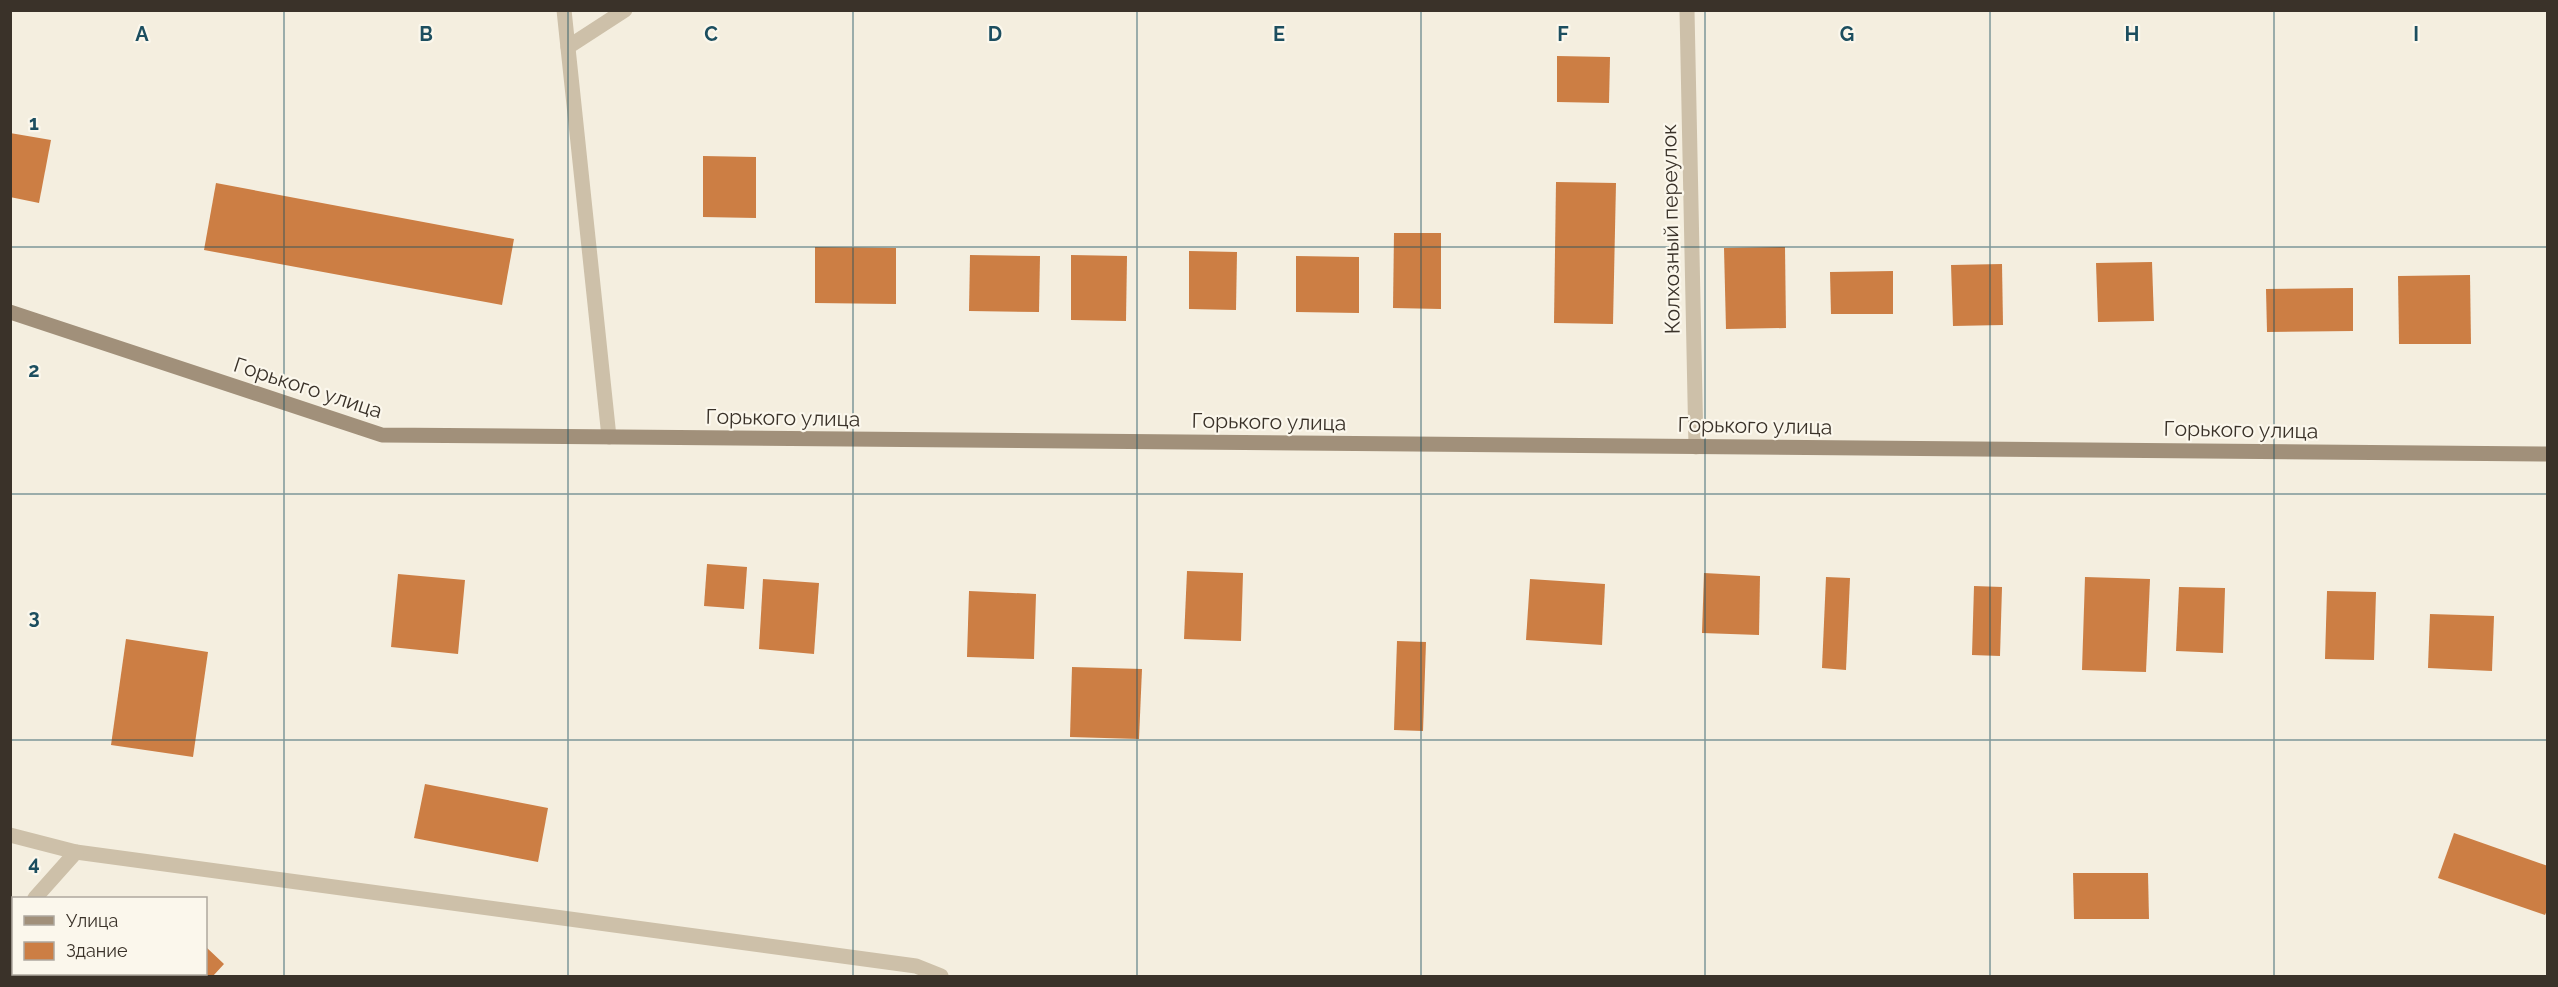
<svg xmlns="http://www.w3.org/2000/svg" width="2558" height="987" viewBox="0 0 2558 987" font-family="Raleway,sans-serif">
	<style>
		.building { fill: #cc7e44 }
		.lines { fill: none; stroke-linecap: round; stroke-linejoin: round }
		.street { stroke: #cdc0a9; stroke-width: 15 }
		.secondary { stroke: #a1907a; stroke-width: 15 }
		.grid { fill: none; stroke: #1c4e5f; stroke-width: 1.5; stroke-opacity: 0.55 }
		.labels { text-anchor: middle; stroke-width: 4.5; stroke-linejoin: round; paint-order: stroke }
		.street-label { font-size: 21px; fill: #3a3229; stroke: #fbf7ec }
		.grid-label { font-size: 20px; text-anchor: middle; font-weight: bold; fill: #1c4e5f; stroke: #fbf7ec; stroke-width: 4.5; stroke-linejoin: round; paint-order: stroke }
	</style>
	<rect width="100%" height="100%" fill="#f4eedf"/>
	<!-- building -->
	<g class="building">
		<path d="M1557 56 1610 57 1609 103 1557 102Z"/>
		<path d="M10 133 51 140 39 203 10 197Z"/>
		<path d="M703 156 756 157V218L703 217Z"/>
		<path d="M1556 182 1616 183 1613 324 1554 323Z"/>
		<path d="M216 183 514 239 502 305 204 250Z"/>
		<path d="M1394 233H1441V309L1393 308Z"/>
		<path d="M815 247 896 248V304L815 303Z"/>
		<path d="M1785 247 1786 328 1726 329 1724 248Z"/>
		<path d="M1189 251 1237 252 1236 310 1189 309Z"/>
		<path d="M970 255 1040 256 1039 312 969 311Z"/>
		<path d="M1071 255 1127 256 1126 321 1071 320Z"/>
		<path d="M1296 256 1359 257V313L1296 312Z"/>
		<path d="M2152 262 2154 321 2098 322 2096 263Z"/>
		<path d="M2002 264 2003 325 1953 326 1951 265Z"/>
		<path d="M1893 271V314H1831L1830 272Z"/>
		<path d="M2470 275 2471 344H2399L2398 276Z"/>
		<path d="M2353 288V331L2267 332 2266 289Z"/>
		<path d="M707 564 747 567 744 609 704 606Z"/>
		<path d="M1187 571 1243 573 1241 641 1184 639Z"/>
		<path d="M1704 573 1760 576 1759 635 1702 633Z"/>
		<path d="M398 574 465 580 458 654 391 647Z"/>
		<path d="M1826 577 1850 578 1846 670 1822 668Z"/>
		<path d="M2085 577 2150 579 2146 672 2082 670Z"/>
		<path d="M763 579 819 583 814 654 759 649Z"/>
		<path d="M1530 579 1605 584 1602 645 1526 640Z"/>
		<path d="M1974 586 2002 587 2000 656 1972 655Z"/>
		<path d="M2179 587 2225 588 2223 653 2176 651Z"/>
		<path d="M969 591 1036 594 1034 659 967 657Z"/>
		<path d="M2327 591 2376 592 2374 660 2325 659Z"/>
		<path d="M2430 614 2494 616 2492 671 2428 668Z"/>
		<path d="M126 639 208 652 193 757 111 745Z"/>
		<path d="M1397 641 1426 642 1423 731 1394 730Z"/>
		<path d="M1072 667 1142 669 1139 739 1070 737Z"/>
		<path d="M425 784 548 808 538 862 414 838Z"/>
		<path d="M2454 833 2548 866V908L2545 915 2438 878Z"/>
		<path d="M2073 873H2148L2149 919H2074Z"/>
		<path d="M206 947 224 964 213 976H166L163 974H206Z"/>
	</g>
	<g class="lines">
		<!-- street -->
		<g class="street">
			<path d="M564 10 609 437"/>
			<path d="M1687 10 1696 447"/>
			<path d="M568 47 625 10"/>
			<path d="M10 835 76 852 916 966 941 976"/>
			<path d="M35 898 76 852"/>
			<path d="M10 926 14 923"/>
		</g>
		<!-- secondary -->
		<path class="secondary" d="M10 312 382 435 2548 454"/>
	</g>
	<!-- grid -->
	<path class="grid" d="M284 10V976M568 10V976M853 10V976M1137 10V976M1421 10V976M1705 10V976M1990 10V976M2274 10V976M10 247H2548M10 494H2548M10 740H2548"/>
	<g class="labels">
		<!-- street labels -->
		<g class="street-label">
			<text transform="translate(1671 229) rotate(-91)" y="7">Колхозный переулок</text>
			<text transform="translate(308 388) rotate(18)" y="7">Горького улица</text>
			<text transform="translate(783 418) rotate(1)" y="7">Горького улица</text>
			<text transform="translate(1269 422) rotate(1)" y="7">Горького улица</text>
			<text transform="translate(1755 426) rotate(1)" y="7">Горького улица</text>
			<text transform="translate(2241 430) rotate(1)" y="7">Горького улица</text>
		</g>
	</g>
	<g class="grid-label">
		<text x="142" y="41">A</text>
		<text x="426" y="41">B</text>
		<text x="711" y="41">C</text>
		<text x="995" y="41">D</text>
		<text x="1279" y="41">E</text>
		<text x="1563" y="41">F</text>
		<text x="1847" y="41">G</text>
		<text x="2132" y="41">H</text>
		<text x="2416" y="41">I</text>
		<text x="34" y="130">1</text>
		<text x="34" y="377">2</text>
		<text x="34" y="624">3</text>
		<text x="34" y="870">4</text>
	</g>
	<!-- border -->
	<rect width="2558" height="987" fill="none" stroke="#3a3229" stroke-width="24"/>
	<!-- legend -->
	<rect x="12" y="897" width="195" height="78" fill="#fbf7ec" stroke="#aea89e" stroke-width="1.5"/>
	<rect x="24" y="916" width="30" height="9" fill="#a1907a" stroke="#aea89e" stroke-width="1.5"/>
	<text x="66" y="927" font-size="18" fill="#3a3229">Улица</text>
	<rect x="24" y="942" width="30" height="18" fill="#cc7e44" stroke="#aea89e" stroke-width="1.5"/>
	<text x="66" y="957" font-size="18" fill="#3a3229">Здание</text>
</svg>
